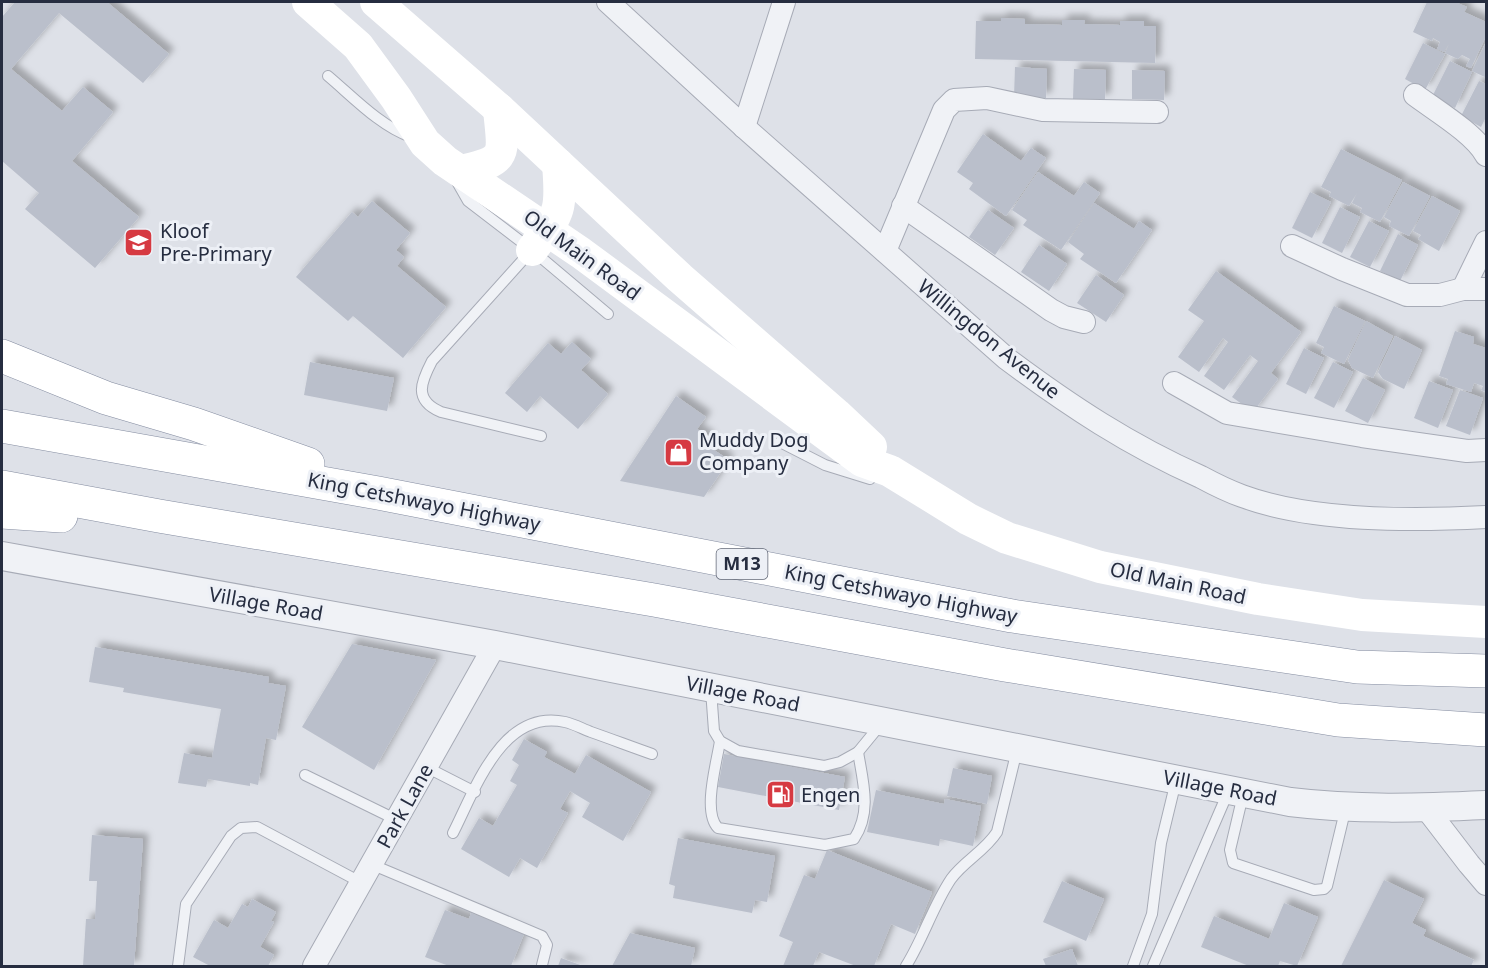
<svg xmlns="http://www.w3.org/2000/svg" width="1488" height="968" viewBox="0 0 1488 968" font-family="'Noto Sans',sans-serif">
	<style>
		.building { fill: #babfcb; filter: url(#shadow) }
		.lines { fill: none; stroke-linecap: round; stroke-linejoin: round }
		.service-casing { stroke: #a7abb6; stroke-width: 12 }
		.minor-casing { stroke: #a7abb6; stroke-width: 24 }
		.tertiary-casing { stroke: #a7abb6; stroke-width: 30 }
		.motorway-casing { stroke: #848ca0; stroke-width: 34 }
		.service { stroke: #f0f2f6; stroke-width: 10 }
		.minor { stroke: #f0f2f6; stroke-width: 22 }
		.tertiary { stroke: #f0f2f6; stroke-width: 28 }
		.secondary { stroke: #fff; stroke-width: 32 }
		.motorway { stroke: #fff; stroke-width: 33 }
		.labels { text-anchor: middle; stroke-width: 6; stroke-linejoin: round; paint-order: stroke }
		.shield { fill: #edf0f6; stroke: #626877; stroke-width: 1.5 }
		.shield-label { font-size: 18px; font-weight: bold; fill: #262d40 }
		.poi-label { font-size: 20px; fill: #262d40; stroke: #edf0f6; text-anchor: start }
		.street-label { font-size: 20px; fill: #262d40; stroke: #edf0f6 }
	</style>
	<defs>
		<filter id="shadow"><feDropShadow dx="5.5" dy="-5.5" stdDeviation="3" flood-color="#0004"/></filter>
	</defs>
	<rect width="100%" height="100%" fill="#dee1e8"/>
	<!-- building -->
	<g class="building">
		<path d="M15 2H107L169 54 143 83 59 13 11 69 62 111 83 87 113 112 72 161 139 217 95 268 25 209 39 193 2 161V17Z"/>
		<path d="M1427 2H1455L1467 7 1464 12 1486 22V36L1471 68 1466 66 1470 59 1462 55 1458 59 1445 53 1449 44 1444 52 1437 49 1440 42 1433 38 1432 41 1413 32Z"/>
		<path d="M1001 18 1025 19V24L1062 25V20H1085L1084 24 1120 25V21H1144V26H1156L1155 63 975 59 976 21H1001Z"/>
		<path d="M1486 42V76L1485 77 1472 71Z"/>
		<path d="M1423 43 1445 54 1425 90 1405 79Z"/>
		<path d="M1450 61 1472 72 1455 108 1432 97Z"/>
		<path d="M1015 67 1047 69 1046 98 1014 97Z"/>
		<path d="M1074 69 1106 70 1105 99H1073Z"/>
		<path d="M1132 70 1165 71 1164 100 1132 99Z"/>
		<path d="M1479 81 1486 84V117L1481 127 1461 116Z"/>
		<path d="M983 134 1021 161 1031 148 1046 158 1006 216 969 189 973 183 957 172Z"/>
		<path d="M1341 149 1402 180 1380 222 1360 212 1362 208 1352 203 1358 191 1349 206 1329 196 1331 192 1321 187Z"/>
		<path d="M1038 172 1074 196 1084 182 1100 193 1061 250 1023 225 1027 220 1012 210Z"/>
		<path d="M1403 182 1430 196 1409 236 1389 226 1391 221 1384 217Z"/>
		<path d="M1310 192 1331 202 1312 238 1292 228Z"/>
		<path d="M1432 196 1460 211 1439 251 1418 239 1421 235 1413 231Z"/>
		<path d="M372 201 410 233 396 250 404 257 397 266 446 307 403 358 353 316 348 321 296 277 352 212 358 217Z"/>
		<path d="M1094 203 1134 229 1139 221 1152 230 1116 283 1080 259 1084 254 1068 242Z"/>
		<path d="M1340 207 1360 217 1342 253 1322 243Z"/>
		<path d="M988 210 1014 228 995 255 969 237Z"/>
		<path d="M1369 221 1389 231 1370 267 1350 257Z"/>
		<path d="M1398 234 1418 245 1400 281 1380 271Z"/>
		<path d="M1039 245 1067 264 1049 291 1021 272Z"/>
		<path d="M1216 271 1301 332 1271 373 1278 379 1253 412 1232 397 1258 361 1250 355 1224 390 1204 376 1228 342 1223 338 1199 372 1178 357 1204 321 1188 310Z"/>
		<path d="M1096 275 1124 295 1106 322 1077 303Z"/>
		<path d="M1334 306 1365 321 1344 364 1321 353 1324 347 1316 343Z"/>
		<path d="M1366 321 1393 336 1373 378 1352 368 1348 360Z"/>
		<path d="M1455 331 1474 337 1473 344 1486 348V392L1481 390 1483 386 1474 383 1471 392 1446 384 1448 379 1439 376Z"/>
		<path d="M1395 336 1422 350 1404 389 1383 379 1378 372Z"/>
		<path d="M572 342 591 359 581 370 608 394 578 429 540 396 527 412 505 393 548 343 561 354Z"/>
		<path d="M1304 348 1324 358 1306 394 1286 384Z"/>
		<path d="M310 362 394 378 387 411 304 395Z"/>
		<path d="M1333 362 1353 372 1334 408 1314 398Z"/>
		<path d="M1363 378 1385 390 1368 423 1345 411Z"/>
		<path d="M1429 381 1453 390 1438 428 1414 418Z"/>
		<path d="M1460 390 1483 398 1470 435 1446 426Z"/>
		<path d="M676 396 706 417 697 429 709 437 705 444 729 460 704 497 620 481Z"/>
		<path d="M352 644 436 660 374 770 302 727Z"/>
		<path d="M95 647 269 677 268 683 286 686 276 740 266 738 258 785 250 783V786L208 779 206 787 178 783 184 753 212 758 221 709 123 692 124 688 89 682Z"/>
		<path d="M524 739 547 752 544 757 575 774 586 755 651 792 623 841 582 817 590 803 570 791 560 809 568 813 537 868 520 858 509 877 461 849 479 818 493 826 517 785 510 781 519 765 512 760Z"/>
		<path d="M724 754 845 777 839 810 718 787Z"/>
		<path d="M953 768 992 776 987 804 947 796Z"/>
		<path d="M876 790 944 804 945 799 981 806 973 846 940 839 939 846 867 832Z"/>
		<path d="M92 835 143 839 134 966H83L86 919H95L97 881H89Z"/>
		<path d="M678 838 775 856 767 902 755 900 752 913 673 898 675 886 669 884Z"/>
		<path d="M827 850 932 892 915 934 891 924 874 966H856L819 952 813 966H783L793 942 779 936 804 875 815 879Z"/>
		<path d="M1384 880 1424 899 1412 923 1426 930 1423 936 1474 960 1471 966H1341Z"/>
		<path d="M1062 881 1104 899 1086 941 1043 922Z"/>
		<path d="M252 899 276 912 271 921 274 922 260 947 274 955 268 966H210L193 957 214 920 228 928 242 904 248 907Z"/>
		<path d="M1284 903 1318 917 1297 966 1280 961 1278 966H1249L1201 947 1214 916 1269 939Z"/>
		<path d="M445 910 469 919 471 913 524 934 511 966H449L425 957Z"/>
		<path d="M630 933 695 948 691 966H612Z"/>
		<path d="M1072 949 1078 966H1046L1043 959Z"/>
		<path d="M561 958 583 966H558Z"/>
	</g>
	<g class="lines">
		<defs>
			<g id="service">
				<path d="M328 76C353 97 380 126 411 137"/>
				<path d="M456 180 468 201 532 250 608 314"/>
				<path d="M530 252 432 361C421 382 413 400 441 412L541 436"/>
				<path d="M780 442 825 465 870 479"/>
				<path d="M711 690 714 731 720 741 738 751 824 766 840 762 858 752 881 724"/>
				<path d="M720 741C717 762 702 812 718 828L825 845 854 839C872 812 863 782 858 752"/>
				<path d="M426 767 475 792"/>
				<path d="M305 775 397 820"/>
				<path d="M1243 795 1230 850 1233 863 1314 890 1324 889 1327 886 1346 807"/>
				<path d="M453 833C475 790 502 708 565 722 574 724 583 729 591 732 611 739 632 747 652 754"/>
				<path d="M373 865 542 936 547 945 542 965"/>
				<path d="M178 966 186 904 231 836 241 828 257 827 362 883"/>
				<path d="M906 966C923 939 933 906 951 879 964 861 985 851 997 832L1017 750"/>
				<path d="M1133 966 1152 914 1161 843 1176 781"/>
				<path d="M1153 966 1229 790"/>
			</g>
			<g id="minor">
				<path d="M608 2 744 127 1007 359C1070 406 1129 445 1201 477 1214 484 1228 491 1242 496 1313 522 1412 521 1486 517"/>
				<path d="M1415 95C1435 110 1475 134 1486 155"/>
				<path d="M744 127 784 2"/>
				<path d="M903 206 1051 310 1064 317 1084 322"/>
				<path d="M1292 246 1342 269 1407 295H1440L1463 289H1486"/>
				<path d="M885 251 944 110 954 100 987 98 1043 110 1157 112"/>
				<path d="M1463 289 1486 242"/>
				<path d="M1174 383 1227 413 1362 436 1467 451 1486 450"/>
				<path d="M1426 808 1469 864 1486 884"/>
				<path d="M314 966 495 645"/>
			</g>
			<path id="tertiary" d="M2 556 495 645 1290 802C1355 810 1421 808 1486 805"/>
			<g id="motorway">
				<path d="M2 356 106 398 194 424 308 464"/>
				<path d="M2 426 378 493 1012 616 1357 667 1486 671"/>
				<path d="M2 487 159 516 654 600 1005 665 1338 720 1486 730"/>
				<path d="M2 512 61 516"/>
			</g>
		</defs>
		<!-- service casing -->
		<use href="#service" class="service-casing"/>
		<!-- minor casing -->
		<use href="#minor" class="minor-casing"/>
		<!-- tertiary casing -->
		<use href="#tertiary" class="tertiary-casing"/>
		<!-- motorway casing -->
		<use href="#motorway" class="motorway-casing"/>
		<!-- service -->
		<use href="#service" class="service"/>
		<!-- minor -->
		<use href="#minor" class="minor"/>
		<!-- tertiary -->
		<use href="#tertiary" class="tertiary"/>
		<!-- secondary -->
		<g class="secondary">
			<path d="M308 2 358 46 396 98 425 143 445 161 581 253 862 461 890 471 968 519 1007 538 1100 567 1258 599 1362 615 1486 622"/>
			<path d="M376 2 499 109 680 278 836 414 871 447"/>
			<path d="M461 171C510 160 503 154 499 109"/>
			<path d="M532 250C560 212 562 212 558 164"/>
		</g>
		<!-- motorway -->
		<use href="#motorway" class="motorway"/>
	</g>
	<!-- icons -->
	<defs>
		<symbol id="school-square" viewBox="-11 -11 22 22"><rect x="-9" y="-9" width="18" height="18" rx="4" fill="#d63a42" stroke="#edf0f6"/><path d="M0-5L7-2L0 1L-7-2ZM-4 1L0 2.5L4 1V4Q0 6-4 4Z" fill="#fff"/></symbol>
		<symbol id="shop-square" viewBox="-11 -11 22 22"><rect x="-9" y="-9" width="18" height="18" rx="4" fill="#d63a42" stroke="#edf0f6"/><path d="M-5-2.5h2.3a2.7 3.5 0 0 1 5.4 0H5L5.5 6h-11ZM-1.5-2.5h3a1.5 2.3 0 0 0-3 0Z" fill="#fff"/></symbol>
		<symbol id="fuel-square" viewBox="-11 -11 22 22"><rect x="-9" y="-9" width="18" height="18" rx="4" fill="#d63a42" stroke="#edf0f6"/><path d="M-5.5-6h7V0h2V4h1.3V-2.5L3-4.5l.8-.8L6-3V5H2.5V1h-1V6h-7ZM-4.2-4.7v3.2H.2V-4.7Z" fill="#fff"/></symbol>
	</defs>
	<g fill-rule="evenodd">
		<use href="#school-square" x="122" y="226" width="33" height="33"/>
		<use href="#shop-square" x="662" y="436" width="33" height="33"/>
		<use href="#fuel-square" x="764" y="778" width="33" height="33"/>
	</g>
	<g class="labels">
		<!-- shield labels -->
		<rect class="shield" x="716.5" y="549" width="51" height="30" rx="4.5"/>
		<g class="shield-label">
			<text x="742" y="570">M13</text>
		</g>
		<!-- poi labels -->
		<g class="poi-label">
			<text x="160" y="238">Kloof<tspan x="160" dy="23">Pre-Primary</tspan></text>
			<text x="699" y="447">Muddy Dog<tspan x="699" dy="23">Company</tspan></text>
			<text x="801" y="802">Engen</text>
		</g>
		<!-- street labels -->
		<g class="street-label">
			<text transform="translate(582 255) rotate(36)" y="7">Old Main Road</text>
			<text transform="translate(989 339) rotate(39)" y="7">Willingdon Avenue</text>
			<text transform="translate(424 502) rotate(11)" y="7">King Cetshwayo Highway</text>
			<text transform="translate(1178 583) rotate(12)" y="7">Old Main Road</text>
			<text transform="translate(901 594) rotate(11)" y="7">King Cetshwayo Highway</text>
			<text transform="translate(266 604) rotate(10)" y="7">Village Road</text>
			<text transform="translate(743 694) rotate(11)" y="7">Village Road</text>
			<text transform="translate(1220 788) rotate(11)" y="7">Village Road</text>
			<text transform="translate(405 806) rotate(-61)" y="7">Park Lane</text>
		</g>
	</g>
	<!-- border -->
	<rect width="1488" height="968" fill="none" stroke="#262d40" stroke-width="6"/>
</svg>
